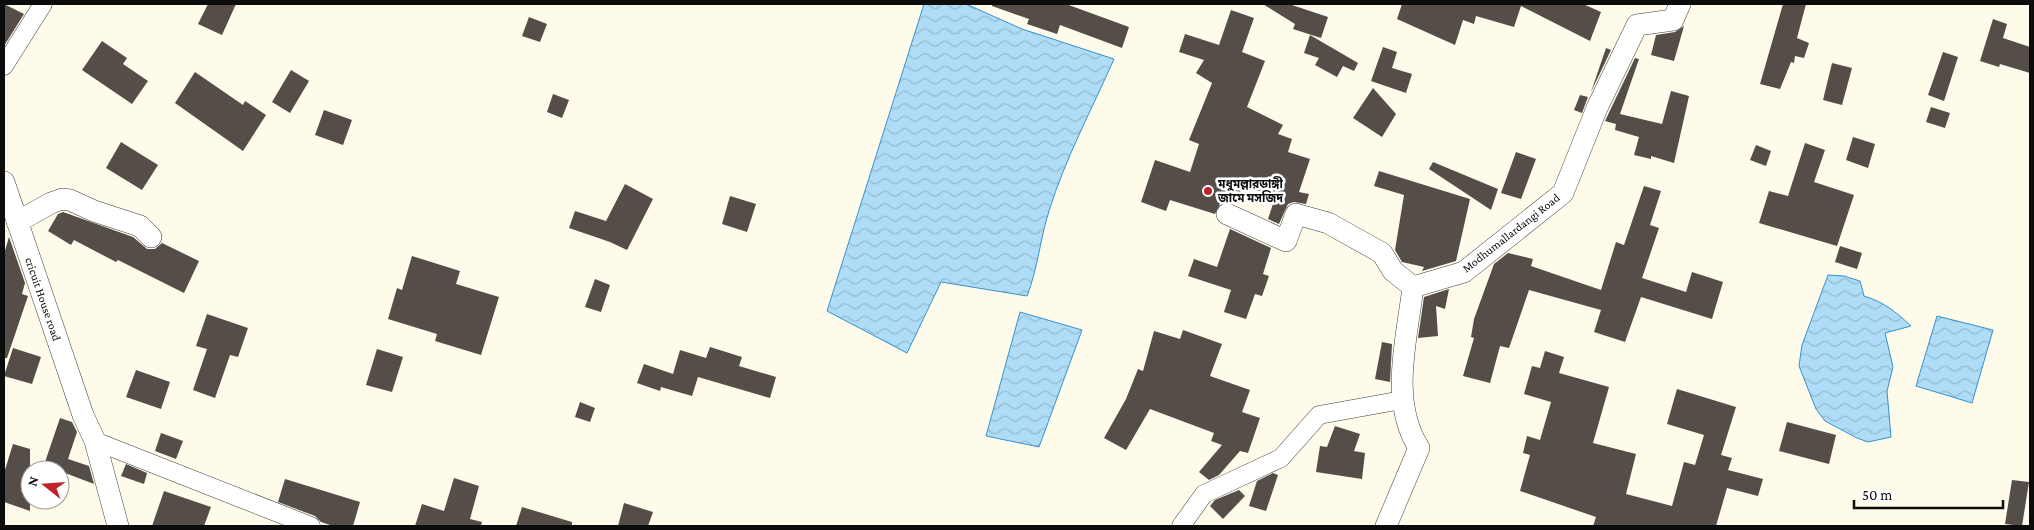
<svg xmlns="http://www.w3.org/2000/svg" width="2034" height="530" viewBox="0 0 2034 530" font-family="'Crimson Pro','Noto Sans Bengali',serif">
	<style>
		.water { fill: url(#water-waves); stroke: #3592ce }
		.building { fill: #544d48 }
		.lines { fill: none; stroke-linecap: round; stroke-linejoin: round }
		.minor-casing { stroke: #3f3f3f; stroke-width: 19 }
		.tertiary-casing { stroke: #3f3f3f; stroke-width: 22 }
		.minor { stroke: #fff; stroke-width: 18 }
		.tertiary { stroke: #fff; stroke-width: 21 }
		.poi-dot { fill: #bc232b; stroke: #fff; stroke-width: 2 }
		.labels { text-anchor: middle; stroke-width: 5; stroke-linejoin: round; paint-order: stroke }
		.poi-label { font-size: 12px; font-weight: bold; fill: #0c0c0c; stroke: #fff; text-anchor: start }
		.street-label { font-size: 12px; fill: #0c0c0c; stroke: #fff }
	</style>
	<defs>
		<pattern id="water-waves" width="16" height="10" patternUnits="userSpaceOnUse" patternTransform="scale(1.25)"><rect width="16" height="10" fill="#afdcf6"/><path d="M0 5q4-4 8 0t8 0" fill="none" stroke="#95bcd2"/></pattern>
	</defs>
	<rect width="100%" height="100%" fill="#fffbea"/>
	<!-- water -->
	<g class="water">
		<path d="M924 4H966L1022 29 1114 59C1092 109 1065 159 1049 211 1040 239 1038 268 1027 296L941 282 907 353 827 311Z"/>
		<path d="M1828 275 1844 276 1860 281 1864 296C1884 302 1896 312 1911 326L1885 333 1893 367 1887 391 1891 437 1868 442 1857 438 1825 421 1816 409 1799 366 1802 345Z"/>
		<path d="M1020 312 1082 330 1039 447 986 436Z"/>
		<path d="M1937 316 1993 330 1972 403 1916 386Z"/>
	</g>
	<!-- building -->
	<g class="building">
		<path d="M4 4 24 14 4 46Z"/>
		<path d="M208 4H236L222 35 198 24Z"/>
		<path d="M992 4H1066L1129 27 1122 48 1060 25 1057 34 1027 24 1029 19 992 6Z"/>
		<path d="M1263 4H1289L1328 17 1321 38 1293 29 1295 24Z"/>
		<path d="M1402 4H1583L1601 12 1590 41 1521 6 1514 27 1476 16 1474 24 1463 20 1455 45 1397 19Z"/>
		<path d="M1783 4H1806L1797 38 1809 43 1804 58 1795 56 1794 63 1791 62 1780 89 1760 84Z"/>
		<path d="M1231 10 1254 18 1242 52 1265 61 1247 107 1283 125 1278 134 1292 139 1288 152 1310 159 1299 192 1309 194 1306 204 1294 202 1288 204 1279 224 1268 219 1276 195 1242 187 1236 204 1226 202 1220 204 1215 214 1170 200 1166 211 1141 202 1155 160 1190 172 1199 144 1189 140 1212 83 1196 73 1204 60 1179 52 1185 34 1219 45Z"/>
		<path d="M529 17 547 24 540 42 522 36Z"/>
		<path d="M1993 19 2007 24 2003 38 2030 47V73L2000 64 1999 67 1980 61Z"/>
		<path d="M1684 26 1674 61 1651 55 1656 35 1675 32Z"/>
		<path d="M1310 35 1358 63 1354 71 1343 66 1337 77 1315 65 1319 58 1304 53Z"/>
		<path d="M102 41 127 58 123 64 148 81 132 104 82 70Z"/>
		<path d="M1383 47 1397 52 1392 68 1412 74 1406 93 1371 81Z"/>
		<path d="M1606 48 1611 50 1591 92Z"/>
		<path d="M1943 52 1958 57 1944 101 1928 95Z"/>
		<path d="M1635 58 1639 59 1620 114 1662 124 1671 91 1689 96 1674 163 1651 156V159L1634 155 1639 137 1615 130 1616 124 1605 121Z"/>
		<path d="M1832 63 1852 68 1842 105 1823 100Z"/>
		<path d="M291 70 309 81 290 113 272 102Z"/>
		<path d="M195 72 243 105 245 101 266 115 243 151 175 103Z"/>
		<path d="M1373 88 1396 114 1382 137 1353 118Z"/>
		<path d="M553 94 569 100 562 118 547 112Z"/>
		<path d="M1580 95 1588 97 1582 113 1574 110Z"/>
		<path d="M1931 107 1950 113 1945 128 1926 122Z"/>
		<path d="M324 110 352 120 343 145 315 135Z"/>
		<path d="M1853 137 1875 144 1868 168 1846 160Z"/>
		<path d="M121 142 158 165 142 190 106 168Z"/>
		<path d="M1805 143 1825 150 1814 182 1854 195 1837 246 1759 223 1769 191 1788 196Z"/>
		<path d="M1756 145 1771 151 1766 166 1750 160Z"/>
		<path d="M1516 152 1536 159 1521 199 1501 193Z"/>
		<path d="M1433 162 1498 189 1491 210 1429 169Z"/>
		<path d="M1379 171 1470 199 1456 261 1422 271 1424 267 1402 262 1395 250 1404 195 1374 186Z"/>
		<path d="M625 184 653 199 627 250 610 242 569 228 575 211 606 221Z"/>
		<path d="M1644 186 1661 191 1650 225 1659 228 1642 278 1686 292 1692 272 1723 282 1712 319 1641 297 1625 342 1594 332 1601 310 1529 290 1509 348 1500 346 1490 383 1463 376 1474 338 1471 337 1474 319 1494 264 1508 253 1533 259 1531 266 1601 290 1616 242 1624 245Z"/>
		<path d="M730 196 756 204 747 232 722 224Z"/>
		<path d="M63 212 133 237 147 249H155L162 243 199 261 184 293 118 260 116 262 74 240 71 245 48 231 58 214Z"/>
		<path d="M1230 229 1271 248 1263 274 1269 276 1262 296 1255 294 1246 319 1224 312 1231 290 1188 276 1194 259 1217 267Z"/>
		<path d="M9 237 25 283 22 294 28 296 7 358H4V254Z"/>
		<path d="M1840 246 1862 253 1857 269 1835 262Z"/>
		<path d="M412 256 460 271 456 284 499 297 481 355 435 341 437 334 388 319 397 288 402 290Z"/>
		<path d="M595 279 610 285 601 312 585 307Z"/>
		<path d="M1449 289 1445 309 1436 306 1438 336 1418 338 1424 297Z"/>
		<path d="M207 314 248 328 238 357 230 355 215 398 193 390 207 349 196 346Z"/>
		<path d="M1183 330 1222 344 1210 376 1250 390 1242 412 1260 418 1248 453 1240 451 1219 475 1209 480 1199 472 1222 445 1211 441 1214 433 1150 409 1126 450 1104 438 1126 399 1138 369 1143 371 1154 331 1180 339Z"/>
		<path d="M1382 342 1392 344 1390 382 1375 379Z"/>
		<path d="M710 347 742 357 739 366 776 377 770 398 698 377 692 396 661 387 660 391 637 383 644 364 673 374 680 350 706 358Z"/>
		<path d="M13 348 41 357 32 384 4 376Z"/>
		<path d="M377 349 403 357 392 392 366 385Z"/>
		<path d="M1545 351 1564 357 1559 373 1609 387 1593 443 1636 454 1626 494 1672 506 1684 462 1695 465 1704 435 1667 424 1677 389 1736 407 1721 455 1732 458 1728 470 1763 479 1758 496 1727 488 1716 526H1593L1596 517 1520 491 1530 455 1523 453 1527 436 1540 440 1551 402 1524 394 1532 366 1540 368Z"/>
		<path d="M136 370 170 382 161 409 126 397Z"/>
		<path d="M580 402 595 408 590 422 575 417Z"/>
		<path d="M60 418 72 422 77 432 68 459 89 466 94 484 44 465Z"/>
		<path d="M1787 422 1836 435 1829 464 1779 451Z"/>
		<path d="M1335 426 1360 434 1354 451 1365 453 1362 479 1316 472 1320 446 1327 447Z"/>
		<path d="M161 433 183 441 176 459 155 451Z"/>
		<path d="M13 444 30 449V511L4 502V473Z"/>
		<path d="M126 464 147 473 144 484 121 476Z"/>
		<path d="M1273 473 1278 475 1266 511 1249 506 1257 481Z"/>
		<path d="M454 478 479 486 470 519 482 522 481 526H415L422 504 444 511Z"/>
		<path d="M285 479 360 502 353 526H333L321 522 315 516 278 502Z"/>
		<path d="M2012 480 2029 482 2022 526 2005 524Z"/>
		<path d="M1239 490 1245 496 1223 519 1210 506 1215 500Z"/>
		<path d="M164 491 211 507 204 526H152Z"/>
		<path d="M624 503 653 512 648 526H618Z"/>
		<path d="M522 507 572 522V526H516Z"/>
	</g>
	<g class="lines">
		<defs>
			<g id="minor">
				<path d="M4 66 43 4"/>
				<path d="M95 441 311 526"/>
				<path d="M1181 526 1204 494 1281 458 1319 415 1402 400"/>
			</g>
			<g id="tertiary">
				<path d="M4 182 83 415 95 441 118 526"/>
				<path d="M1227 214 1286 241 1296 214 1328 223 1382 253 1393 271 1413 287"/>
				<path d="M17 222 51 203 62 199 70 200 94 211 140 226 151 237"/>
				<path d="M1386 526 1419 448C1389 401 1407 339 1413 287L1464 272 1563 193 1597 108 1637 25 1673 20 1680 4"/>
			</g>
		</defs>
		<!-- minor casing -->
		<use href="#minor" class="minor-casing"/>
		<!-- tertiary casing -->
		<use href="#tertiary" class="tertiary-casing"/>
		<!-- minor -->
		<use href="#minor" class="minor"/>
		<!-- tertiary -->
		<use href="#tertiary" class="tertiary"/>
	</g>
	<!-- markers -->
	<circle class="poi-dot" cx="1208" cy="191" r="5"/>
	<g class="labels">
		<!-- poi labels -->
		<g class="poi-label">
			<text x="1218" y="188">মধুমল্লারডাঙ্গী<tspan x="1218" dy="14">জামে মসজিদ</tspan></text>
		</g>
		<!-- street labels -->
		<g class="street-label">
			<text transform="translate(1511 233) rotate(-38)" y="4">Modhumallardangi Road</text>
			<text transform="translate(43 299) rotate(71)" y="4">cricuit House road</text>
		</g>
	</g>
	<!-- border -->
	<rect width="2034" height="530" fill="none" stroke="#0c0c0c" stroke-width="10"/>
	<!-- north arrow -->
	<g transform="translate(45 485) rotate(287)"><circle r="24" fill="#ffffff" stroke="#9e9e9e"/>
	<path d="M0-4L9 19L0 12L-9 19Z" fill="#bc232b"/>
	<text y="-8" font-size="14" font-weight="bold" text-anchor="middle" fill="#0c0c0c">N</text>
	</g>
	<!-- scale -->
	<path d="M1854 500v8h149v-8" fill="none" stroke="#0c0c0c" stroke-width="2.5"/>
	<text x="1862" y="500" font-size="15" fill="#0c0c0c" stroke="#ffffff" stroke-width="4" paint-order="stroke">50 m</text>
</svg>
